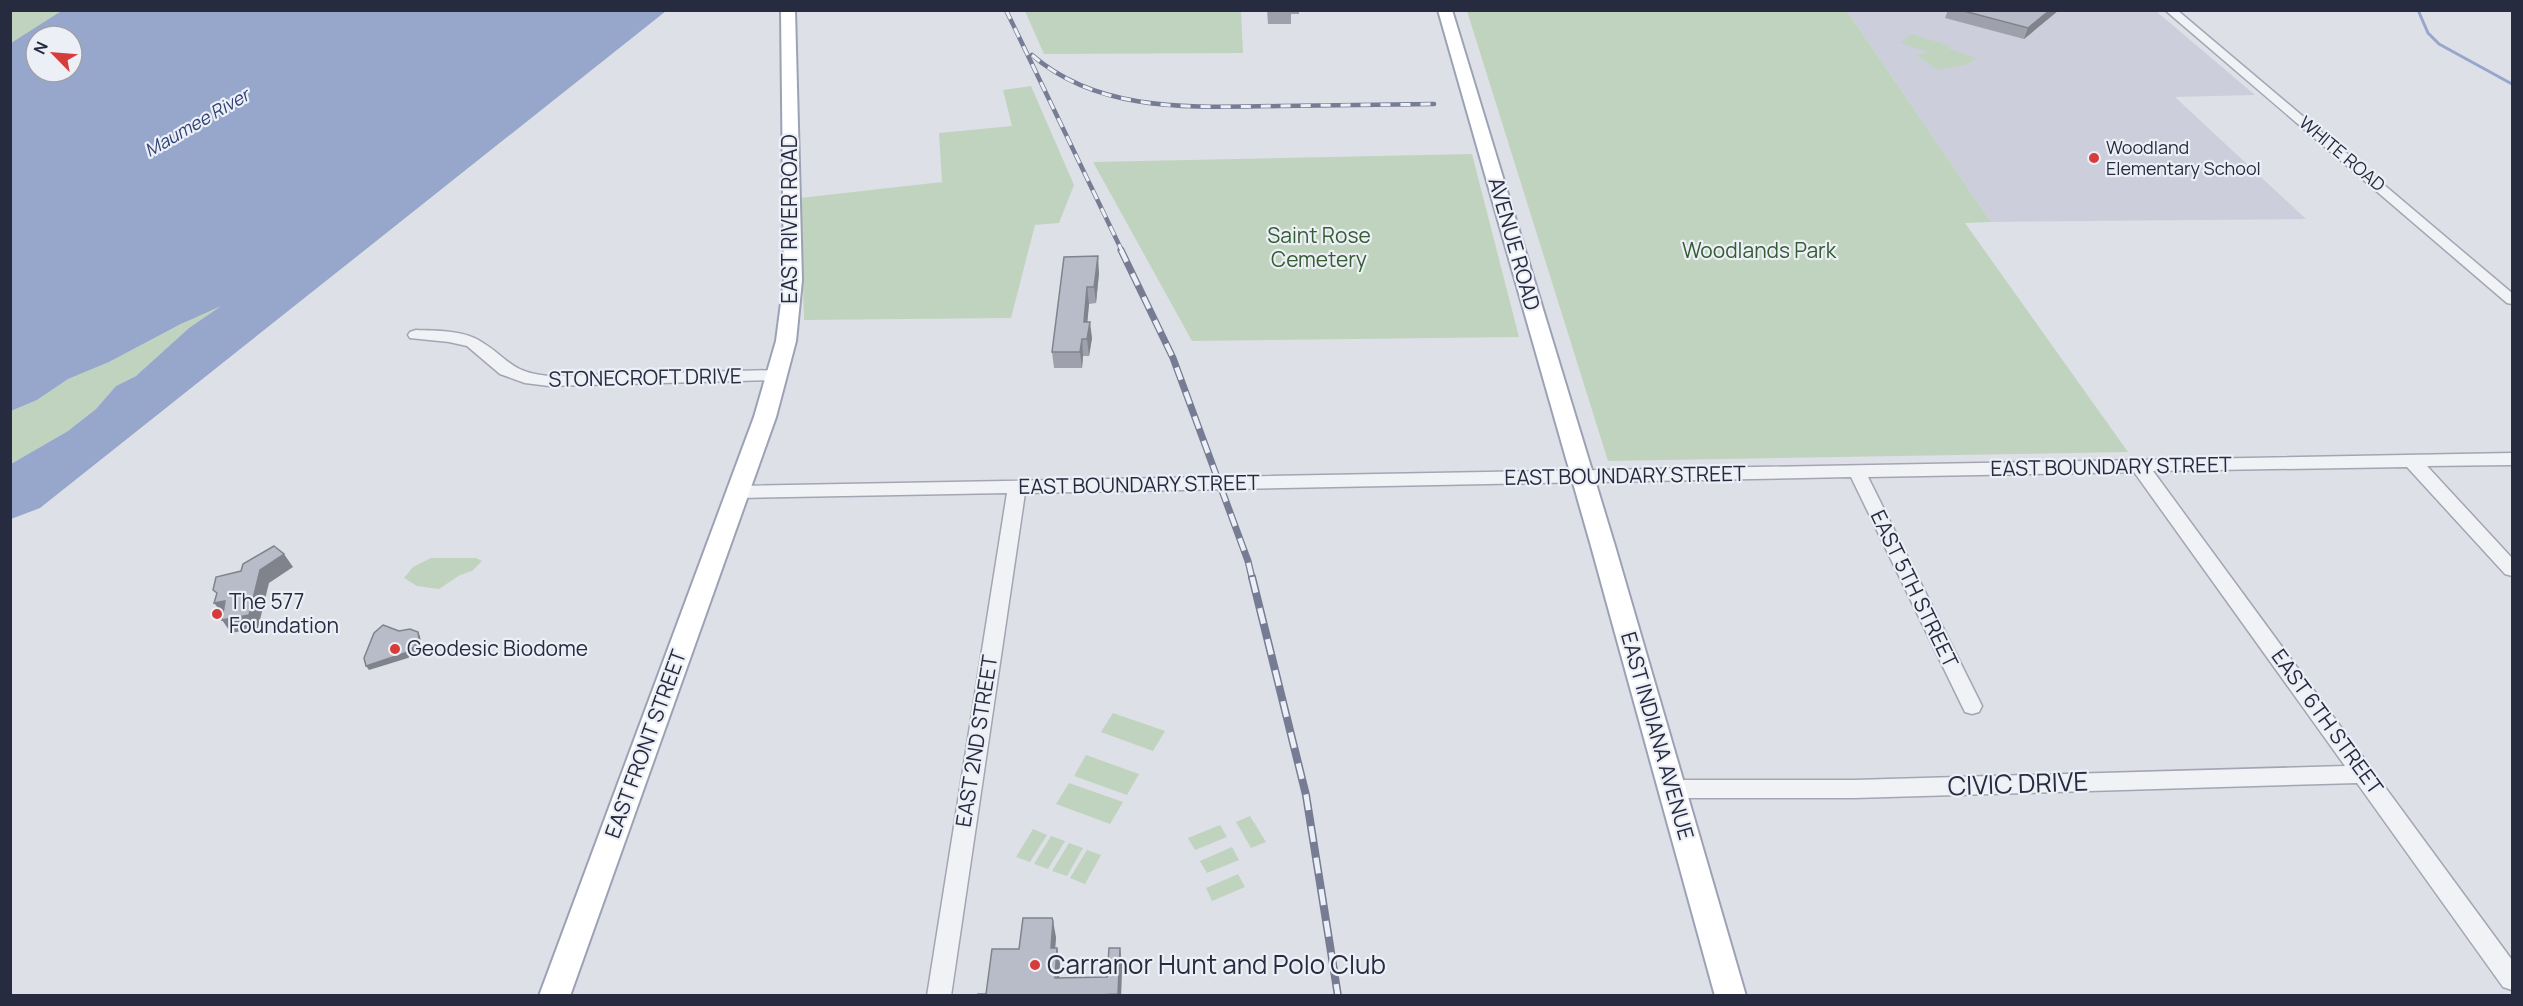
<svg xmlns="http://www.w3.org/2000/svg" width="2523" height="1006" viewBox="0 0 2523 1006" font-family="Manrope,sans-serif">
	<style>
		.built { fill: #cccfdb }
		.green { fill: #c0d3be }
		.water { fill: #96a7cb; fill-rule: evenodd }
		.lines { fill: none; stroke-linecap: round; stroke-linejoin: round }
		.stream { stroke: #96a7cb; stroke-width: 3 }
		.minor-casing { stroke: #a3a6b2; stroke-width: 3 }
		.major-casing { stroke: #9ca2b5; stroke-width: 4 }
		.minor { fill: #f1f2f6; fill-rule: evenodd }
		.major { fill: #fff; fill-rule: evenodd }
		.rail-far2-casing { stroke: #767c93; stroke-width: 4.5 }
		.rail-far1-casing { stroke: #767c93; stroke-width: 7 }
		.rail-casing { stroke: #767c93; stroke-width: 8 }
		.rail-far2 { stroke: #edeff6; stroke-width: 3; stroke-dasharray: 10; stroke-linecap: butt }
		.rail-far1 { stroke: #edeff6; stroke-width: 4.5; stroke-dasharray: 13; stroke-linecap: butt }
		.rail { stroke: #edeff6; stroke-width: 5; stroke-dasharray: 16; stroke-linecap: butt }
		.wall { fill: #9ea1ac }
		.shaded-wall { fill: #81838c }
		.building { fill: #b8bbc8; stroke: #81838c; stroke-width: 1.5 }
		.poi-dot { fill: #d63c3a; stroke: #edeff6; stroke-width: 2 }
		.labels { text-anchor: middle; stroke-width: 4.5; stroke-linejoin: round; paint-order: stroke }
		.far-water-label { font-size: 18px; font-style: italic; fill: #2e4276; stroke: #edeff6 }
		.far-poi-label { font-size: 18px; fill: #262b40; stroke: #edeff6; text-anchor: start }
		.far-street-label { font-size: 18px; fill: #262b40; stroke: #edeff6 }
		.street-label { font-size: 21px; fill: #262b40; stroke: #edeff6 }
		.park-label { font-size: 21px; fill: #345d33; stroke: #edeff6 }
		.poi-label { font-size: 21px; fill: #262b40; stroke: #edeff6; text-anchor: start }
		.near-street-label { font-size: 26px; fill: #262b40; stroke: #edeff6 }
		.near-poi-label { font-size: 26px; fill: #262b40; stroke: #edeff6; text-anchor: start }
	</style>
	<rect width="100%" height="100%" fill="#dee0e8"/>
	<!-- built -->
	<path class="built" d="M1847 11H2156L2255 95 2175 97 2306 219 1991 222Z"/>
	<!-- green -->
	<g class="green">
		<path d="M11 11H63L11 43Z"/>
		<path d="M1025 11H1241L1243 53 1044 54Z"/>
		<path d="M1467 11H1847L1991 222 1965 223 2128 452 1608 461Z"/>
		<path d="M1912 34 1950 46 1947 48 1977 58 1966 65 1937 70 1916 55 1929 52 1900 43Z"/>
		<path d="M1031 86 1074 185 1059 223 1035 225 1011 318 804 320 800 198 942 182 939 133 1012 126 1003 90Z"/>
		<path d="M1472 154 1519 337 1192 341 1093 162Z"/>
		<path d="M218 305 221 306 189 328 136 376 116 386 96 409 68 431 11 464V411L37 400 68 379 109 362Z"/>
		<path d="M431 558H476L482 561 472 571 460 575 439 589 417 586 404 578 413 567Z"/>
		<path d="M1113 713 1165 731 1153 751 1101 732Z"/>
		<path d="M1086 755 1139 774 1127 795 1074 776Z"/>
		<path d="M1069 783 1123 802 1110 824 1056 804Z"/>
		<path d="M1250 816 1266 842 1251 848 1236 822Z"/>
		<path d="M1220 825 1227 837 1195 850 1188 838Z"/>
		<path d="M1033 829 1047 835 1030 862 1016 857Z"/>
		<path d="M1051 836 1065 841 1048 869 1034 864Z"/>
		<path d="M1069 843 1083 848 1067 876 1052 871Z"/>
		<path d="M1232 847 1239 860 1207 873 1200 861Z"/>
		<path d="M1087 850 1101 855 1085 884 1070 878Z"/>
		<path d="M1238 874 1245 887 1212 901 1206 888Z"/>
	</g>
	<!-- water -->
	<path class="water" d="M63 10H666V11L40 508 11 519V464L68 431 96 409 116 386 136 376 189 328 221 306 181 324 109 362 68 379 37 400 11 411V43ZM36 36H72V72H36Z"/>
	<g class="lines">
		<!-- stream -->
		<path class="stream" d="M2418 10 2428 33 2439 44 2512 84"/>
		<defs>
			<g id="minor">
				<path d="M2165 10H2177L2512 293V304L2507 303Z"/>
				<path d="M416 330C436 331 463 330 480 341 510 359 509 372 549 376L777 370 785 375 777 380 549 386 525 383 500 374 467 346 449 342 410 338 408 335 410 332Z"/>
				<path d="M2512 453V465L2427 466 2512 558V576L2505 574 2407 467 2153 471 2512 960V990L2503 987 2357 783 1854 798H1672L1664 795 1661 789 1664 783 1672 780H1854L2345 766 2134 472 1868 477 1982 706 1979 712 1972 714 1965 712 1962 706 1851 477 1025 493 951 996H927L1007 493 738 498 732 496 729 492 732 488 738 486Z"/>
			</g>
			<g id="major">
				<path d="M781 10H795L802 280 796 341 776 417 570 996H539L754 417 776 341 784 280Z"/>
				<path d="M1438 10H1452L1615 546 1746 996H1715L1591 546Z"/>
			</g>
		</defs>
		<!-- minor casing -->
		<use href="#minor" class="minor-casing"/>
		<!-- major casing -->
		<use href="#major" class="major-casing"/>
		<!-- minor -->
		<use href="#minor" class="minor"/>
		<!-- major -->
		<use href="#major" class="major"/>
		<defs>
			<g id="rail-far2">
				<path d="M1006 10 1122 251"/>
				<path d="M1032 55C1100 114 1195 107 1279 106 1331 105 1382 105 1434 104"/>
			</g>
			<path id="rail-far1" d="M1121 250 1173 358 1248 561 1252 578"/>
			<path id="rail" d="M1252 577 1306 795 1338 996"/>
		</defs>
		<!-- rail-far2 casing -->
		<use href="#rail-far2" class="rail-far2-casing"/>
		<!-- rail-far1 casing -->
		<use href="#rail-far1" class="rail-far1-casing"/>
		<!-- rail casing -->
		<use href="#rail" class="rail-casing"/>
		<!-- rail-far2 -->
		<use href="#rail-far2" class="rail-far2"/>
		<!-- rail-far1 -->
		<use href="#rail-far1" class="rail-far1"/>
		<!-- rail -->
		<use href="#rail" class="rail"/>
	</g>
	<!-- wall -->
	<g class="wall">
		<path d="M1267 10H1299V14H1291V24H1268Z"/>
		<path d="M1948 10H2059L2024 39 1945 18Z"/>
		<path d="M1064 257 1099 273 1096 303 1089 304 1087 322 1092 338 1089 356H1083L1082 368H1054L1052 352Z"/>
		<path d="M1056 937 1055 948H1057L1060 964 1059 978 1107 977 1120 948 1122 964 1121 996H978L986 994 1019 949Z"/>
	</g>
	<!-- shaded-wall -->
	<g class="shaded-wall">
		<path d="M2050 10H2059L2024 39 2028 28Z"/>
		<path d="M1098 256 1099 273 1096 303 1094 287Z"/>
		<path d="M1087 287 1089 304 1086 338 1084 322Z"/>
		<path d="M1090 322 1092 338 1089 356 1087 339Z"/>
		<path d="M1082 339 1083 356 1082 368 1080 352Z"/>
		<path d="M284 554 293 567 269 583 258 628 231 633 222 620 260 570Z"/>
		<path d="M225 601 224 615 214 603Z"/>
		<path d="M418 632 420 636 421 643 417 651 408 658 369 670 366 666Z"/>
		<path d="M1053 921 1056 937 1054 964 1051 948Z"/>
		<path d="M1057 948 1060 964 1058 994 1055 978Z"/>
		<path d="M1120 948 1122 964 1121 996H1118Z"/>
	</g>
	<!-- building -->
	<g class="building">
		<path d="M1960 10H2050L2028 28Z"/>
		<path d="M1098 256 1094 287H1087L1084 322H1090L1087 339H1082L1080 352H1052L1064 257Z"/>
		<path d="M274 546 284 554 260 570 249 615 222 620 225 601 214 603 217 593 213 590 216 577 241 571 243 564Z"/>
		<path d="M383 625 399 631 410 629 418 632 419 639 414 647 405 653 366 666 364 658 374 633Z"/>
		<path d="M1023 918H1052L1053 921 1051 948H1057L1055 978 1107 977 1109 948H1120L1118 994 1078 996H978V994H986L992 949H1019Z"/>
	</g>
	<!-- markers -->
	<g class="poi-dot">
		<circle cx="2094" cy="158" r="6"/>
		<circle cx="217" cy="614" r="6"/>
		<circle cx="395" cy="649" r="6"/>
		<circle cx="1035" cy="965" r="6"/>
	</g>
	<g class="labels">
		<!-- far-water labels -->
		<g class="far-water-label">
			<text transform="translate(197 123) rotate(-30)" y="6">Maumee River</text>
		</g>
		<!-- far-poi labels -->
		<g class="far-poi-label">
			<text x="2106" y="154">Woodland<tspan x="2106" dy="21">Elementary School</tspan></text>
		</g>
		<!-- far-street labels -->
		<g class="far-street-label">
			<text transform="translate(2342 154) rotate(40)" y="6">WHITE ROAD</text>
		</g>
		<!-- street labels -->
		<g class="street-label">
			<text transform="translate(790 219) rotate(-90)" y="7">EAST RIVER ROAD</text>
			<text transform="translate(1514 244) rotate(74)" y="7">AVENUE ROAD</text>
			<text transform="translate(645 378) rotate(-1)" y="7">STONECROFT DRIVE</text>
			<text transform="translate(2111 467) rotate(-1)" y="7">EAST BOUNDARY STREET</text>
			<text transform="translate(1625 476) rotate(-1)" y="7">EAST BOUNDARY STREET</text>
			<text transform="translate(1139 485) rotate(-1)" y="7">EAST BOUNDARY STREET</text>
			<text transform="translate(1914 589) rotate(64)" y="7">EAST 5TH STREET</text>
			<text transform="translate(2327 722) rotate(54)" y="7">EAST 6TH STREET</text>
			<text transform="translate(1657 736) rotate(74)" y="7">EAST INDIANA AVENUE</text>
			<text transform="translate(977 741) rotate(-81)" y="7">EAST 2ND STREET</text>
			<text transform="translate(646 744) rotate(-70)" y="7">EAST FRONT STREET</text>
		</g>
		<!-- park labels -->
		<g class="park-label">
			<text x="1319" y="243">Saint Rose<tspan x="1319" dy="24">Cemetery</tspan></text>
			<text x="1759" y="258">Woodlands Park</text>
		</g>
		<!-- poi labels -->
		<g class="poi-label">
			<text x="229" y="609">The 577<tspan x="229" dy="24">Foundation</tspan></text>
			<text x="407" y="656">Geodesic Biodome</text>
		</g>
		<!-- near-street labels -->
		<g class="near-street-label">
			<text transform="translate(2018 784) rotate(-2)" y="9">CIVIC DRIVE</text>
		</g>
		<!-- near-poi labels -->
		<g class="near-poi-label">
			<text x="1047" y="974">Carranor Hunt and Polo Club</text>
		</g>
	</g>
	<!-- border -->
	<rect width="2523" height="1006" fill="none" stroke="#262b40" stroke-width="24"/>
	<!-- north arrow -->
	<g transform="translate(54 54) rotate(295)"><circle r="28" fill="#edeff6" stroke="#9da1ad" stroke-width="1.5"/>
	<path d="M0-4.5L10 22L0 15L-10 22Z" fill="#d63c3a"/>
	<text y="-9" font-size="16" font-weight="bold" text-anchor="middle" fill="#262b40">N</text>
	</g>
</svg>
